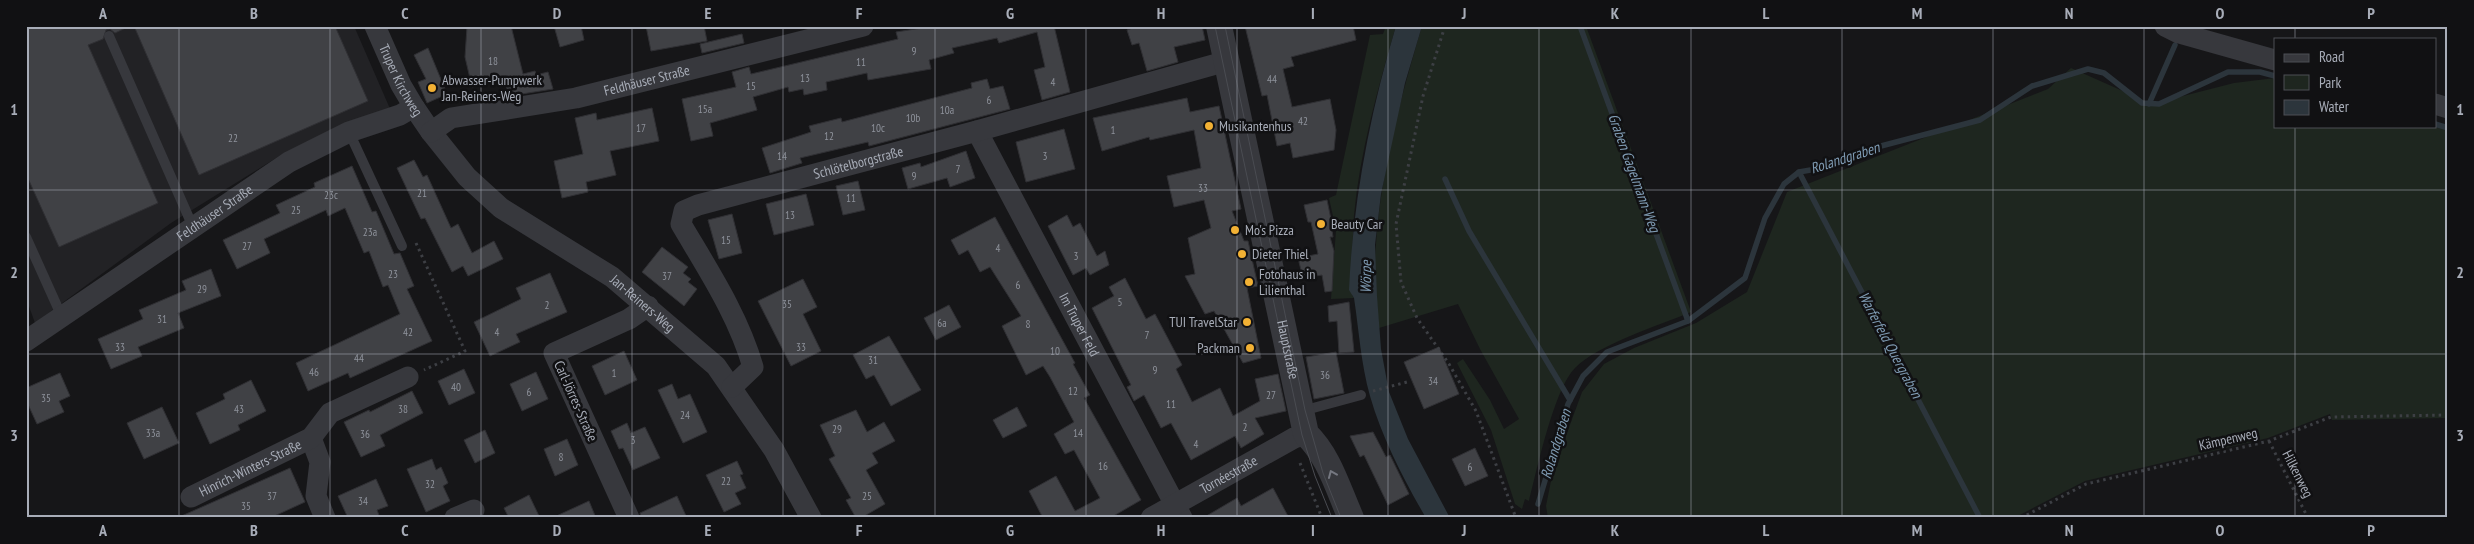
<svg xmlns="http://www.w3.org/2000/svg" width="2474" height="544" viewBox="0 0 2474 544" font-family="'PT Sans Narrow',sans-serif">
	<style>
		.built { fill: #222225 }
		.green { fill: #1e261f }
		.water { fill: #2c353c }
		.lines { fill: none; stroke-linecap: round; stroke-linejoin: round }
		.stream { stroke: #2c353c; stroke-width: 5.5 }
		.building { fill: #404145; stroke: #303034 }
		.path { stroke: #3d3f44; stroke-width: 3; stroke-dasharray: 2.5 4; stroke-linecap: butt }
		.service { stroke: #37383d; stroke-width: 10 }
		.minor { stroke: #37383d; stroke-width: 21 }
		.tertiary { stroke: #37383d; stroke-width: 26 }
		.tram { stroke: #4a4c52; stroke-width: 1 }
		.oneway { stroke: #757881 }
		.grid { fill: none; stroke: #a8adb8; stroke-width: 1; stroke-opacity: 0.55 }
		.poi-dot { fill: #f2b134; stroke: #111113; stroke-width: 2 }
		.labels { text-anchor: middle; stroke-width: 5; stroke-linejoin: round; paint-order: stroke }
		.number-label { font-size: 11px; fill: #8e929b }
		.street-label { font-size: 14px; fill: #a8adb8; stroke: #111113 }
		.poi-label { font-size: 14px; fill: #a8adb8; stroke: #111113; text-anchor: start }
		.water-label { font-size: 15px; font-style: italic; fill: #7f9bb3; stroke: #111113 }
		.neatline { fill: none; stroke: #a8adb8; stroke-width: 2 }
		.grid-label { font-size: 16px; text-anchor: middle; font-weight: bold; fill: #a8adb8 }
	</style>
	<rect width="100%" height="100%" fill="#161618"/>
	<!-- built -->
	<path class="built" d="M26 26H354L391 111 281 155 171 223 35 323 26 298Z"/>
	<!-- green -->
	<g class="green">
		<path d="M1386 26H1396C1378 88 1360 151 1354 215 1352 242 1353 269 1352 295L1354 298 1331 299 1336 230 1329 198 1336 195 1370 35 1383 34Z"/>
		<path d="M1422 26H1586L1691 312C1658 326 1599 344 1575 368 1554 389 1537 470 1529 501L1525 499 1522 509 1515 504 1491 430 1457 363 1463 359 1490 400 1504 429 1519 419 1480 349 1458 304 1379 328C1377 300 1373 271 1376 244 1381 170 1401 97 1422 26Z"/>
		<path d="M2071 68 2152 104 2234 83 2275 78V126H2433L2448 131V418L2332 420 2330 414 2268 438 2085 481 2014 518H1548L1546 506 1553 471 1582 392 1604 364 1634 348 1696 323 1747 292 1787 192 2048 89Z"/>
	</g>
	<!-- water -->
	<path class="water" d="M1396 26H1422L1405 83 1381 194 1375 245 1377 296 1381 349 1389 392 1408 439 1450 518H1426C1404 480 1382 438 1370 396 1361 364 1359 331 1354 298L1349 290C1353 200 1370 113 1396 26Z"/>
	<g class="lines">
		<!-- stream -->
		<g class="stream">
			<path d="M1580 26 1688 321"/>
			<path d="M2149 104 2175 45"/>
			<path d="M2435 124 2448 128"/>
			<path d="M1799 172 1980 518"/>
			<path d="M1445 179 1469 231 1570 400"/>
			<path d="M1538 504 1568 404 1583 376 1607 352 1688 321 1745 278 1765 218 1784 184 1799 172 1822 168 1881 146 1980 120 2032 86 2088 69 2104 73 2142 103 2159 104 2228 72H2260L2275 76"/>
		</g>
	</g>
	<!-- building -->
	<g class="building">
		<path d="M26 26H130L115 33 110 29 106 30 103 39 88 45 158 203 59 247 26 174Z"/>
		<path d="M134 26H335L368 101 199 175Z"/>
		<path d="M511 26 523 74 535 71 536 75 548 72 553 89 509 96 504 79 472 87 465 57 467 27Z"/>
		<path d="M554 26H581L584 40 560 47Z"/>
		<path d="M646 26H704L707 41 651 51Z"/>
		<path d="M935 26H1054L1070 92 1042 100 1034 70 1045 67 1037 32 999 43 997 38 952 48 954 53 929 60 931 69 868 80 867 73 826 82 827 90 804 95 803 89 789 92 788 87 753 97 757 110 710 123 713 136 691 141 682 99 736 87 732 72 749 67 751 74 898 39 896 32Z"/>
		<path d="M1139 26H1202L1205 40 1174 47 1178 62 1147 71 1139 43 1132 45 1127 30Z"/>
		<path d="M1245 26H1353L1356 40 1291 57 1294 66 1283 69 1292 107 1330 99 1336 130 1334 150 1293 158 1290 143 1277 146 1267 95 1262 96Z"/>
		<path d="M742 34 744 43 702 53 700 44Z"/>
		<path d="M428 48 447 94 427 103 418 82 426 79 414 55Z"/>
		<path d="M987 79 990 89 1003 86 1010 109 869 146 868 142 800 158 802 163 770 173 762 148 811 132 809 126 841 118 842 122 972 88 971 83Z"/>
		<path d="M1187 98 1190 112 1219 106 1241 209 1232 211 1244 241H1248L1258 286 1247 288 1261 358 1243 363 1214 311 1205 314 1185 276 1195 274 1188 238 1211 228 1204 200 1174 207 1167 176 1201 168 1194 130 1150 140 1149 137 1102 151 1093 118Z"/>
		<path d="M652 108 659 141 610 151 616 175 586 182 588 192 562 198 554 161 583 154 575 118 596 113 597 120Z"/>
		<path d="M1064 129 1075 169 1026 182 1016 142Z"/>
		<path d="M966 151 975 178 950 187 947 178 908 189 902 168 920 163 921 167Z"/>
		<path d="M414 160 423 177 427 175 451 228 458 224 472 253 494 241 503 259 468 276 463 266 452 272 425 218 421 219 397 168Z"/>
		<path d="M352 166 372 212 376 211 394 254 400 253 414 286 407 289 432 341 350 378 348 373 308 391 296 363 400 314 388 285 383 287 369 251 364 253 345 208 328 216 326 210 264 239 270 253 237 269 223 240 280 213 276 205 315 187 314 183Z"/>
		<path d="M858 181 865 210 843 215 836 186Z"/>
		<path d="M806 194 814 225 774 235 766 204Z"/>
		<path d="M1327 200 1333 229 1332 230 1333 237H1330L1334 251 1332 291 1325 292 1322 275 1303 278 1298 258 1318 254 1311 222H1308L1304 205Z"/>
		<path d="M732 214 742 253 719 259 708 220Z"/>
		<path d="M1067 215 1073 227 1080 223 1097 256 1105 251 1109 265 1090 275 1086 268 1073 275 1048 226Z"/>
		<path d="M995 217 1075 363 1073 364 1090 395 1084 398 1141 500 1110 518H1043L1029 491 1056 476 1075 511 1100 498 1074 450 1065 454 1054 434 1074 422 1050 377 1043 366 1026 375 1002 326 1021 316 990 267 980 272 968 250 959 255 951 240Z"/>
		<path d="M662 247 688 267 683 273 691 279 688 282 697 289 684 306 642 272Z"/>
		<path d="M211 269 221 296 178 313 184 328 138 347 142 356 111 369 98 339 143 319 139 310 186 290 182 281Z"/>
		<path d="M550 273 567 312 516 334 520 342 490 356 474 322 521 299 516 288Z"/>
		<path d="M1125 278 1146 319 1155 314 1174 350 1182 365 1176 369 1192 402 1220 388 1233 416 1260 401 1255 379 1278 374 1286 411 1255 418 1264 434 1241 448 1235 436 1191 460 1171 423 1161 428 1144 395 1134 401 1127 387 1131 385 1092 308 1114 296 1109 287Z"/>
		<path d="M803 279 817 307 803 314 821 351 791 366 758 301Z"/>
		<path d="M1349 302 1354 352 1339 353 1337 321 1329 322 1328 306Z"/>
		<path d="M949 305 961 327 936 340 924 318Z"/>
		<path d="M889 336 921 390 891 406 874 375 866 379 853 355Z"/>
		<path d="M1439 347 1459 394 1424 409 1404 362Z"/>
		<path d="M624 351 637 380 605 395 592 366Z"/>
		<path d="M1336 352 1344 393 1314 399 1306 357Z"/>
		<path d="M464 369 475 393 449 405 438 381Z"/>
		<path d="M536 372 548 399 522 411 510 384Z"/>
		<path d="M60 373 70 396 59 401 64 412 37 424 26 400V388Z"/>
		<path d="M251 380 266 411 238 425 240 430 210 444 196 413 225 399 223 394Z"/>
		<path d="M672 384 678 399 690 394 707 432 683 443 658 390Z"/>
		<path d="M412 391 423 413 380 435 385 446 361 457 344 422 369 410 370 412Z"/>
		<path d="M162 407 179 443 144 459 127 423Z"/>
		<path d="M1017 407 1027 426 1003 438 993 420Z"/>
		<path d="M856 410 867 432 884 422 895 441 872 453 878 463 866 470 885 504 861 518H856L846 500 851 498 829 459 835 456 820 425Z"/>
		<path d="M627 423 631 433 645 427 660 458 633 470 623 448 619 449 611 431Z"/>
		<path d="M485 430 495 453 475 463 464 440Z"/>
		<path d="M1373 432 1386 457 1390 455 1409 494 1388 505 1364 455 1360 457 1350 436Z"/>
		<path d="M567 439 578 465 555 476 544 449Z"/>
		<path d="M1475 448 1488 476 1465 486 1452 459Z"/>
		<path d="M432 459 436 470 441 467 448 483 443 486 450 501 426 512 407 469Z"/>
		<path d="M737 461 743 474 740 475 746 488 735 493 741 504 724 512 706 475Z"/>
		<path d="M290 468 305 502 270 518H177Z"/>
		<path d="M376 479 388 506 377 510 380 518H348L338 496Z"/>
		<path d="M1273 488 1289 518H1203L1237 498 1241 506Z"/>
		<path d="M529 495 540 518H509L504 508Z"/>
		<path d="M677 496 687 518H641L640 513Z"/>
		<path d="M589 501 596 518H552Z"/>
	</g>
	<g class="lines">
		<!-- path -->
		<g class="path">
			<path d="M1445 26 1423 96 1396 224 1401 282 1417 318 1449 364 1476 411 1516 518"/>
			<path d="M416 243 465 351 424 370"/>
			<path d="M1373 391 1407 382"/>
			<path d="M2269 441 2308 518"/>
			<path d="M1300 463 1322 518"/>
			<path d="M2021 518 2086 484 2269 441 2331 417 2448 415"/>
		</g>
		<!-- service -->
		<g class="service">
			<path d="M109 36 193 227"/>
			<path d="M349 132 402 246"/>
			<path d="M26 237 62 317"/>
			<path d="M1302 411 1361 395"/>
		</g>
		<!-- minor -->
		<g class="minor">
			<path id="s1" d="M375 26 401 85 414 107 431 132 467 177 501 208 612 277 716 366 774 450 811 518"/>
			<path d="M2165 26 2179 33 2275 60"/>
			<path d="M2435 104 2448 108"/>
			<path id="s2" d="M977 131 1182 518"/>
			<path id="s3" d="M431 132 451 118 576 98 863 26"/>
			<path id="s4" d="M26 341 289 162 349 132 400 115 414 107"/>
			<path id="s5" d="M732 387 753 367C738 315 708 270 681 224L684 211 698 205 977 131 1227 61"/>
			<path d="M311 438 320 462 316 496 325 518"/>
			<path id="s6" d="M191 497 311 438 330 413 408 377"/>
			<path d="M455 518 474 510"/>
			<path d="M629 518 554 353 629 319 648 306"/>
			<path id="s7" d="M1151 518 1294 438 1306 434"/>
		</g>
		<!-- tertiary -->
		<path class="tertiary" id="s8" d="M1219 26 1306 434C1329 456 1338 489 1351 518"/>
		<!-- tram -->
		<g class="tram">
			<path d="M1215 26 1302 435 1315 476 1332 518"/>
			<path d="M1225 26 1305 410 1323 473 1341 518"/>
		</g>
	</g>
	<!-- one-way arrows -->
	<defs><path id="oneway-chevron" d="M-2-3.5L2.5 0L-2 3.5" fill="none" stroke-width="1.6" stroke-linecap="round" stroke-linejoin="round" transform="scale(1.25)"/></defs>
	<use class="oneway" href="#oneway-chevron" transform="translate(1332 474) rotate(-113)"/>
	<!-- grid -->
	<path class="grid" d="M179 26V518M330 26V518M481 26V518M632 26V518M783 26V518M935 26V518M1086 26V518M1237 26V518M1388 26V518M1539 26V518M1691 26V518M1842 26V518M1993 26V518M2144 26V518M2295 26V39M2295 126V518M26 190H2448M26 354H2448"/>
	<!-- markers -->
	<g class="poi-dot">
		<circle cx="432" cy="88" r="5"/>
		<circle cx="1209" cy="126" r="5"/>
		<circle cx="1321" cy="224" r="5"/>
		<circle cx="1235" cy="230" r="5"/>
		<circle cx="1242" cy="254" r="5"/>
		<circle cx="1249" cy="282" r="5"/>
		<circle cx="1247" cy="322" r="5"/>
		<circle cx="1250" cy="348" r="5"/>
	</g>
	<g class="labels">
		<!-- number labels -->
		<g class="number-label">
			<text x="914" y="55">9</text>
			<text x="493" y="65">18</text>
			<text x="861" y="66">11</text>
			<text x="805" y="82">13</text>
			<text x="1272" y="83">44</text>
			<text x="1053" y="86">4</text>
			<text x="751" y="90">15</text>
			<text x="989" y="104">6</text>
			<text x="705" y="113">15a</text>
			<text x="947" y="114">10a</text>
			<text x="913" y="122">10b</text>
			<text x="1303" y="125">42</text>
			<text x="641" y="132">17</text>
			<text x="878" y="132">10c</text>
			<text x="1113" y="134">1</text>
			<text x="829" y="140">12</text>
			<text x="233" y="142">22</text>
			<text x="782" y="160">14</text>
			<text x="1045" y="160">3</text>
			<text x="958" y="173">7</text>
			<text x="914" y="180">9</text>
			<text x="1203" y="192">33</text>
			<text x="422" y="197">21</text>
			<text x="331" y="199">23c</text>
			<text x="851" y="202">11</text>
			<text x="296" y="214">25</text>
			<text x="790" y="219">13</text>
			<text x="370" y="236">23a</text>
			<text x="726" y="244">15</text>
			<text x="247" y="250">27</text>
			<text x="998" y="252">4</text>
			<text x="1076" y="260">3</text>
			<text x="393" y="278">23</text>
			<text x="667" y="280">37</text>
			<text x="1018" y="289">6</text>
			<text x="202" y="293">29</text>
			<text x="1120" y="306">5</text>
			<text x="787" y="308">35</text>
			<text x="547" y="309">2</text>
			<text x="162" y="323">31</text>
			<text x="942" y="327">6a</text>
			<text x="1028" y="328">8</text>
			<text x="408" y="336">42</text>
			<text x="497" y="336">4</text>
			<text x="1147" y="339">7</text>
			<text x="120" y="351">33</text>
			<text x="801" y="351">33</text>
			<text x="1055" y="355">10</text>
			<text x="359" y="362">44</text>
			<text x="873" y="364">31</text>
			<text x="1155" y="374">9</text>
			<text x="314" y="376">46</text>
			<text x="614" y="377">1</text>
			<text x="1325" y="379">36</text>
			<text x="1433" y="385">34</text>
			<text x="456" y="391">40</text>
			<text x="1073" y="395">12</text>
			<text x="529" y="396">6</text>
			<text x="1271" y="399">27</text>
			<text x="46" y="402">35</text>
			<text x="1171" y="408">11</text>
			<text x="239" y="413">43</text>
			<text x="403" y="413">38</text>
			<text x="685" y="419">24</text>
			<text x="1245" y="431">2</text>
			<text x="837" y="433">29</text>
			<text x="153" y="437">33a</text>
			<text x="1078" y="437">14</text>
			<text x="365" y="438">36</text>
			<text x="633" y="444">3</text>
			<text x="1196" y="448">4</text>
			<text x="561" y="461">8</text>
			<text x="1103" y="470">16</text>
			<text x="1470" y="471">6</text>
			<text x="726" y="485">22</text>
			<text x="430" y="488">32</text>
			<text x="272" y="500">37</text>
			<text x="867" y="500">25</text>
			<text x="363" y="505">34</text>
			<text x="246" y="510">35</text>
		</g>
		<!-- street labels -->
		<g class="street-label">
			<text dy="5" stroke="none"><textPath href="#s1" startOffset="60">Truper Kirchweg</textPath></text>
			<text dy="5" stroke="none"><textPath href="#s3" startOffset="224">Feldhäuser Straße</textPath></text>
			<text dy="5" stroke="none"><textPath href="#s5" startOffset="384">Schlötelborgstraße</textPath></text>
			<text dy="5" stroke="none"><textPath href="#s4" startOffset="228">Feldhäuser Straße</textPath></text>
			<text dy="5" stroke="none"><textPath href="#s1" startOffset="395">Jan-Reiners-Weg</textPath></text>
			<text dy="5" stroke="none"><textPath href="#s2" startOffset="219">Im Truper Feld</textPath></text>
			<text dy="5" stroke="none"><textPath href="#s8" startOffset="331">Hauptstraße</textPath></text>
			<text transform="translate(576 401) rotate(66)" y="5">Carl-Jörres-Straße</text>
			<text transform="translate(2228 439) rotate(-13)" y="5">Kämpenweg</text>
			<text dy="5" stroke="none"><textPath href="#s6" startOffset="66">Hinrich-Winters-Straße</textPath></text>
			<text dy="5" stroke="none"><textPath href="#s7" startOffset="89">Tornéestraße</textPath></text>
			<text transform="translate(2298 474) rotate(63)" y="5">Hilkenweg</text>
		</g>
		<!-- poi labels -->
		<g class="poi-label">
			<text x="442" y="85">Abwasser-Pumpwerk<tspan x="442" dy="16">Jan-Reiners-Weg</tspan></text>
			<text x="1219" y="131">Musikantenhus</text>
			<text x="1331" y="229">Beauty Car</text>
			<text x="1245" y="235">Mo's Pizza</text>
			<text x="1252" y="259">Dieter Thiel</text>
			<text x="1259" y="279">Fotohaus in<tspan x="1259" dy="16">Lilienthal</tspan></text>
			<text x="1237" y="327" text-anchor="end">TUI TravelStar</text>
			<text x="1240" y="353" text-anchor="end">Packman</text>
		</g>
		<!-- water labels -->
		<g class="water-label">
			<text transform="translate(1845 158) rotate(-18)" y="5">Rolandgraben</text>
			<text transform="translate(1634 173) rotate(70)" y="5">Graben Gagelmann-Weg</text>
			<text transform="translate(1366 277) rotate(-89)" y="5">Wörpe</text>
			<text transform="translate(1890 345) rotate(62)" y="5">Warferfeld Quergraben</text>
			<text transform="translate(1556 444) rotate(-73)" y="5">Rolandgraben</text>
		</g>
	</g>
	<!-- border -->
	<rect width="2474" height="544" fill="none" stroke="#111113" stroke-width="55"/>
	<!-- legend -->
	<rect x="2274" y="38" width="162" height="90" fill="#111113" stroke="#4d4f55"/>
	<rect x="2284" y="54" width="25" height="8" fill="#37383d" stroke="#4d4f55"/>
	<text x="2319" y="62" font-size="15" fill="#a8adb8">Road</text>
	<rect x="2284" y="75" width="25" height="15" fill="#1e261f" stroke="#4d4f55"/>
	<text x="2319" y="88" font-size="15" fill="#a8adb8">Park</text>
	<rect x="2284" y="100" width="25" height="15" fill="#2c353c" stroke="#4d4f55"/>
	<text x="2319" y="112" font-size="15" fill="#a8adb8">Water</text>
	<rect x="28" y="28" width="2418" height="488" class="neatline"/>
	<g class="grid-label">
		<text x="103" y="19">A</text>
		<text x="254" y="19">B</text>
		<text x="405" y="19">C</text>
		<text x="557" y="19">D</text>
		<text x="708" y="19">E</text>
		<text x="859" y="19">F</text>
		<text x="1010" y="19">G</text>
		<text x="1161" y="19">H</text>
		<text x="1313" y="19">I</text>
		<text x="1464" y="19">J</text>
		<text x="1615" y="19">K</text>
		<text x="1766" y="19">L</text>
		<text x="1917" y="19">M</text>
		<text x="2069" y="19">N</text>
		<text x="2220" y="19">O</text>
		<text x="2371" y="19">P</text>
		<text x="14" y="115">1</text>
		<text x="2460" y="115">1</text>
		<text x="14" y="278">2</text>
		<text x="2460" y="278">2</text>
		<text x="14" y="441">3</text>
		<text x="2460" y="441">3</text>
		<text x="103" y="536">A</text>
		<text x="254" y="536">B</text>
		<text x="405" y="536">C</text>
		<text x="557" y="536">D</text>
		<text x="708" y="536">E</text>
		<text x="859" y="536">F</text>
		<text x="1010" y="536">G</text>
		<text x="1161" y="536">H</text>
		<text x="1313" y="536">I</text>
		<text x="1464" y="536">J</text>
		<text x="1615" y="536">K</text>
		<text x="1766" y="536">L</text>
		<text x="1917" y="536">M</text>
		<text x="2069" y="536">N</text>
		<text x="2220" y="536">O</text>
		<text x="2371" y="536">P</text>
	</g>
</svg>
